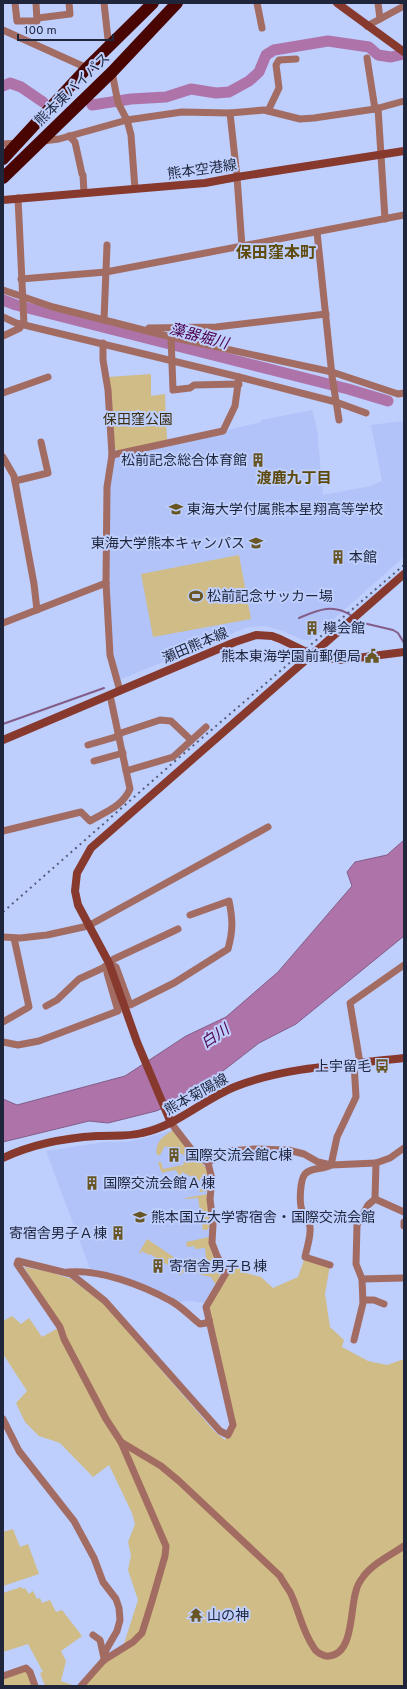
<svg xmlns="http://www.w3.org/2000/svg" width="407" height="1689" viewBox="0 0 407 1689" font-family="Overpass,'Noto Sans JP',sans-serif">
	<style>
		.built { fill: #b1c3f8 }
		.green { fill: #d0bc86 }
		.water { fill: #ae74a9; stroke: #835d88 }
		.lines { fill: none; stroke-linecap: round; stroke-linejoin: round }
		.stream { stroke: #835d88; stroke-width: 2 }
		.river { stroke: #ae74a9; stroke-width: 11 }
		.street { stroke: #a36c62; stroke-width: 7 }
		.secondary { stroke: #87392e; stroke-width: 8 }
		.highway { stroke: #480502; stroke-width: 12 }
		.rail { stroke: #545e7c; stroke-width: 2; stroke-dasharray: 2 4; stroke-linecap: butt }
		.labels { text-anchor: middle; stroke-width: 4; stroke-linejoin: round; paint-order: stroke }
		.street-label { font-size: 14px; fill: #1f263c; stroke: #becefd }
		.park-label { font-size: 14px; fill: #3a2e0c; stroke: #becefd }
		.poi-label { font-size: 14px; fill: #1f263c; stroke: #becefd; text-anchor: start }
		.water-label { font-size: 15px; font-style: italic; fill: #4b0049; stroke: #becefd }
		.neighbourhood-label { font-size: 15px; font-weight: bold; fill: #5e4b0c; stroke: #becefd }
		.quarter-label { font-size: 16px; font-weight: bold; fill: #5e4b0c; stroke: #becefd }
	</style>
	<rect width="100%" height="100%" fill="#becefd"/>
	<!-- built -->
	<g class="built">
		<path d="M312 410 317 429 323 495 371 486 382 481 371 425 404 421V557L310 640H303L283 631 265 626 248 627 119 680 112 643 109 608V482L114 457 261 422V420Z"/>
		<path d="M176 1129 188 1150 206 1166 210 1225V1243L211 1251 221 1272 205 1303 192 1301 181 1302 135 1281 102 1271 90 1269 46 1151 105 1142H125L146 1138Z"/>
	</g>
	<!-- green -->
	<g class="green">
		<path d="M151 374V396L165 394 167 440 118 451 114 448 108 377Z"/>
		<path d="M239 555 251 619 153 637 141 574Z"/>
		<path d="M176 1129C180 1136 183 1146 189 1151 207 1170 208 1162 209 1191L199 1192 204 1183 182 1172 180 1177 176 1170 164 1172V1174L161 1171 158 1162H161L163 1169 183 1165 186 1156 165 1146 160 1155H157C154 1142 165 1134 176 1129Z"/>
		<path d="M208 1194 210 1225 207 1230H203L198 1198 185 1199V1198Z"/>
		<path d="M209 1237 211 1251 221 1272 216 1285 211 1277 199 1274 191 1266 180 1275 178 1274 179 1272 150 1254 149 1255 142 1251 140 1254 139 1253 147 1239 181 1262 184 1260 186 1257V1259L196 1258 197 1260 206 1259 205 1248 195 1249 194 1246 187 1247 186 1242Z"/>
		<path d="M305 1257 330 1265 325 1294 330 1327 344 1340 342 1347 368 1361 387 1365 404 1359V1686H81L104 1660 122 1650 138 1600 128 1570 131 1555 128 1542 135 1524 132 1513 109 1465 93 1477 60 1443 39 1436 25 1422 16 1403 27 1391 3 1354V1321L12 1316 21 1324 29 1318 42 1337 60 1327 41 1294 24 1267 50 1272 71 1279 103 1303 215 1432 225 1440 232 1425 206 1307 226 1273 236 1262 246 1273 261 1277 273 1288 298 1277Z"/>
		<path d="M13 1529 20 1547 28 1544 39 1574 3 1586V1532Z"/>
		<path d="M21 1587 23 1589 25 1588 29 1594 33 1591 37 1599 40 1598 42 1603 50 1600 56 1612 62 1610 82 1636 61 1651 66 1661 61 1681 75 1686H45L40 1673 43 1672 28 1644 3 1652V1593Z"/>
		<path d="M26 1668 35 1686H3V1676Z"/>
	</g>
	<!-- water -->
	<path class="water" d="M404 840V936L296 1024 259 1043 188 1098 156 1111 108 1123 89 1121 3 1142V1099L17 1105 125 1076 186 1036 226 1017 278 972 352 886 347 872 355 862 387 855Z"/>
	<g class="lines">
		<!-- stream -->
		<g class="stream">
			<path d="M299 618C318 610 333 603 352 616"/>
			<path d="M355 619 359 622 393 630 398 633 404 643"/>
			<path d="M3 724 104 688"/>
		</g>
		<!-- river -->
		<g class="river">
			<path d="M3 86 10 83 21 87 43 102"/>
			<path d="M92 105 131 99 166 97 191 89 216 93 229 92 249 81 259 72 266 55 274 50 328 41 369 47 378 55 391 57 404 54"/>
			<path d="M3 300 16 305 348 389 388 401"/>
		</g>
		<!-- street -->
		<g class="street">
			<path d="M15 3 17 21H37L36 3"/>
			<path d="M104 3 109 48"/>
			<path d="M257 3 262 28"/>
			<path d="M378 3 380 19"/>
			<path d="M38 18 70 14 69 3"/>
			<path d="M367 26 404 6"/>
			<path d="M3 30 87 68"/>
			<path d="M367 58 375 109"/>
			<path d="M112 72 118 103 127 120 131 135 135 189"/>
			<path d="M378 108 385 219"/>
			<path d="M268 111 279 88 276 65 279 60 296 59"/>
			<path d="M230 113 237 177 242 247"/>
			<path d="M69 136 75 142 82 174 83 175 84 193"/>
			<path d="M43 141 59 139 127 120 182 112 230 113 264 110 300 119 314 118 375 109 404 101"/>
			<path d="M3 144 18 143"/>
			<path d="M18 198 24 324"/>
			<path d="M317 232 332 376 339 420"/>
			<path d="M21 279 106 272 404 215"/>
			<path d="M3 290 53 307 171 337 332 372 398 394 404 393"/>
			<path d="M3 317 16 323 239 377"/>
			<path d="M104 320 107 245"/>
			<path d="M149 328 216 327 326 314"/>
			<path d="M3 336 20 328 21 324"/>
			<path d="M171 337 173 390 190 388 194 385 239 384"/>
			<path d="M103 343V360L108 390 112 455 107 487 106 583 110 655 120 691"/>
			<path d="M3 393 48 377"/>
			<path d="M112 455 223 431 235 406 239 377 336 402 366 413"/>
			<path d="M3 457 14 476 34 584 37 610"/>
			<path d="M15 481 48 473 41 442"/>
			<path d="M3 623 106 583"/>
			<path d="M118 734 160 720 171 721 191 740"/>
			<path d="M88 745 119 736"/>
			<path d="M94 761 123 753"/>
			<path d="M126 771 173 757 206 727"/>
			<path d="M3 831 81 812 90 821C105 812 122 807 130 789L110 695"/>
			<path d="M3 937 20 938 47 935 88 926 268 827"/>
			<path d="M46 1006 57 1000 79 979 103 968 114 959 178 929"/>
			<path d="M3 1022 29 1007 14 938"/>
			<path d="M3 1042 18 1045 39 1041 118 1011 107 973 109 963 116 967 130 1005 174 983 228 949C233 931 233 920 229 901L190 915"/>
			<path d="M360 1063 350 1003 404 965"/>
			<path d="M404 1148 390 1158 376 1163 375 1199 368 1205 357 1225 356 1264 362 1279 404 1278"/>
			<path d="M208 1163 217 1156 229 1151 255 1149 288 1150 304 1154 318 1162 331 1165 376 1163"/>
			<path d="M375 1199 404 1212"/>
			<path d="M404 1222V1226"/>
			<path d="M330 1265 305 1257C307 1247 311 1237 310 1227 309 1220 305 1216 302 1210 299 1203 300 1180 305 1174 311 1167 323 1170 331 1165L337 1137 356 1097 354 1063"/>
			<path d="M68 1272C100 1269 142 1285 171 1301 181 1306 191 1317 200 1324L206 1323 209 1320"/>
			<path d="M363 1300H374L384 1304"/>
			<path d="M354 1340 363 1303 362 1279"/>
			<path d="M3 1419 19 1451 74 1521 94 1558 103 1582 116 1599 119 1608 120 1620 117 1631 106 1650 104 1660"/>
			<path d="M121 1442 161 1466 179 1481 280 1576C283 1582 287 1587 290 1592 299 1610 302 1631 314 1648 316 1652 324 1657 329 1656 354 1654 350 1608 356 1591 357 1586 360 1581 363 1577 372 1564 391 1555 404 1546"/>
			<path d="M93 1635 100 1640 104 1658"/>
			<path d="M3 1676 26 1668 30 1672 35 1686"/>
			<path d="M81 1686 104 1660 133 1642 142 1633 152 1601 165 1556 166 1546 121 1442 106 1419 64 1339 60 1327 17 1264 18 1261 71 1274 105 1301 220 1431 228 1435 233 1425 206 1307 226 1273 217 1256 212 1243 213 1224 210 1199 212 1179 208 1163 191 1149 171 1123"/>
		</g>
		<!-- secondary -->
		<g class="secondary">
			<path d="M337 3 404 52"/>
			<path d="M3 200 205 183 237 177 404 151"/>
			<path d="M3 740 235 642 256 635 272 636 280 639 313 655 341 660 404 652"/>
			<path d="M171 1123 137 1042 109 963 78 905 75 891 77 873 91 848 404 574"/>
			<path d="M3 1158C32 1144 65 1138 97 1136 112 1135 127 1137 142 1133 179 1125 203 1099 237 1086 285 1067 352 1064 404 1058"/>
		</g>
		<!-- highway -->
		<g class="highway">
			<path d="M3 159 87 68 153 3"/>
			<path d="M3 178 112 72 177 3"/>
		</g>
		<!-- rail -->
		<path class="rail" d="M3 912 174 762 404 565"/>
	</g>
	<!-- icons -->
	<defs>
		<symbol id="building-bare" viewBox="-9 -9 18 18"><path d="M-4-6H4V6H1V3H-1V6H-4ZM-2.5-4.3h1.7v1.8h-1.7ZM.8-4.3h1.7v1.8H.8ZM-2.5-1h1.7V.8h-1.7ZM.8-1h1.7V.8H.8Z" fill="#685624" stroke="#becefd" stroke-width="2.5" paint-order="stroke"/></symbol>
		<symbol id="school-bare" viewBox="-9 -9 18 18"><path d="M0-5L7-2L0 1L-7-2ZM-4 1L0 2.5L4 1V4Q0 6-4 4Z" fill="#685624" stroke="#becefd" stroke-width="2.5" paint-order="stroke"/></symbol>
		<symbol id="university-bare" viewBox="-9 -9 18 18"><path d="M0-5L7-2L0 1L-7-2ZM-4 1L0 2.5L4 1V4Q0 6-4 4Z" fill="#685624" stroke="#becefd" stroke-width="2.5" paint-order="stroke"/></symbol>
		<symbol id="stadium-bare" viewBox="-9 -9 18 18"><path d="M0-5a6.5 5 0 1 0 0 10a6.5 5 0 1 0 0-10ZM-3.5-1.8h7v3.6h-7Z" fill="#685624" stroke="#becefd" stroke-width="2.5" paint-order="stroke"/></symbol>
		<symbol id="civic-bare" viewBox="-9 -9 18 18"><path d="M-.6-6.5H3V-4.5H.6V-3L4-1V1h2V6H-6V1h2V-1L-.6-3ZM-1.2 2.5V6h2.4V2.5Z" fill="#685624" stroke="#becefd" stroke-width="2.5" paint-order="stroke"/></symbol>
		<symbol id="bus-bare" viewBox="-9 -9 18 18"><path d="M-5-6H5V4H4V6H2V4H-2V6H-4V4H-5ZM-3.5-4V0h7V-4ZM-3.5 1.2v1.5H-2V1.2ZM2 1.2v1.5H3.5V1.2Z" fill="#685624" stroke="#becefd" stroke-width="2.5" paint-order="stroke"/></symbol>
		<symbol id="temple-bare" viewBox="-9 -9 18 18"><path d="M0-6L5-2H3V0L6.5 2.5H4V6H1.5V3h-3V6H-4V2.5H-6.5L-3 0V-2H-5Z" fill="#685624" stroke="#becefd" stroke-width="2.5" paint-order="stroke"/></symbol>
	</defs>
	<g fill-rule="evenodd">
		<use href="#building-bare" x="248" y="450" width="20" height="20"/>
		<use href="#school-bare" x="166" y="499" width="20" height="20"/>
		<use href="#university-bare" x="246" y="533" width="20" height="20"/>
		<use href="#building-bare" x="328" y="547" width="20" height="20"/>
		<use href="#stadium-bare" x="186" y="586" width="20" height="20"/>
		<use href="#building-bare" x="302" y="618" width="20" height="20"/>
		<use href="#civic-bare" x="362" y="646" width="20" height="20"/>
		<use href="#bus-bare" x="372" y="1056" width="20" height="20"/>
		<use href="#building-bare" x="164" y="1145" width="20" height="20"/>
		<use href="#building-bare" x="82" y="1173" width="20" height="20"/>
		<use href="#university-bare" x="130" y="1207" width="20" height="20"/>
		<use href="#building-bare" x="108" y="1223" width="20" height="20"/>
		<use href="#building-bare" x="148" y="1256" width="20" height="20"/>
		<use href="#temple-bare" x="186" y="1605" width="20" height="20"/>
	</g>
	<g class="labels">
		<!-- street labels -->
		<g class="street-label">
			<text transform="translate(72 89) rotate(-44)" y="5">熊本東バイパス</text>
			<text transform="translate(202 169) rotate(-8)" y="5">熊本空港線</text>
			<text transform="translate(195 645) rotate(-23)" y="5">瀬田熊本線</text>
			<text transform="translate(196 1094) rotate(-29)" y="5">熊本菊陽線</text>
		</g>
		<!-- park labels -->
		<g class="park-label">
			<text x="138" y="424">保田窪公園</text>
		</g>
		<!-- poi labels -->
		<g class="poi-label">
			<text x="247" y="465" text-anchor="end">松前記念総合体育館</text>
			<text x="187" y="514">東海大学付属熊本星翔高等学校</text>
			<text x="245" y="548" text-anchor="end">東海大学熊本キャンパス</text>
			<text x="349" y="562">本館</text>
			<text x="207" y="601">松前記念サッカー場</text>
			<text x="323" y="633">欅会館</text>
			<text x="361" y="661" text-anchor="end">熊本東海学園前郵便局</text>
			<text x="371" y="1071" text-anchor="end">上宇留毛</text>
			<text x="185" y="1160">国際交流会館C棟</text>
			<text x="103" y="1188">国際交流会館Ａ棟</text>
			<text x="151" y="1222">熊本国立大学寄宿舎・国際交流会館</text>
			<text x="107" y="1238" text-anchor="end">寄宿舎男子Ａ棟</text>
			<text x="169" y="1271">寄宿舎男子Ｂ棟</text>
			<text x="207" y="1620">山の神</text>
		</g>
		<!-- water labels -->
		<g class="water-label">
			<text transform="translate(199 336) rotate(15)" y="5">藻器堀川</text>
			<text transform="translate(215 1036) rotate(-34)" y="5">白川</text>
		</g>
		<!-- neighbourhood labels -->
		<g class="neighbourhood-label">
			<text x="294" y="483">渡鹿九丁目</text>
		</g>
		<!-- quarter labels -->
		<g class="quarter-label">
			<text x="276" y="258">保田窪本町</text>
		</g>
	</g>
	<!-- border -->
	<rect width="407" height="1689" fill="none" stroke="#1f263c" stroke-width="8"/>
	<!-- scale -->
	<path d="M18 34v6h95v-6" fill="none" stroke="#1f263c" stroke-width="2"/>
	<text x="24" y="34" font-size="12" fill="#1f263c" stroke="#becefd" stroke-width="3" paint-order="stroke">100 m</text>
</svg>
